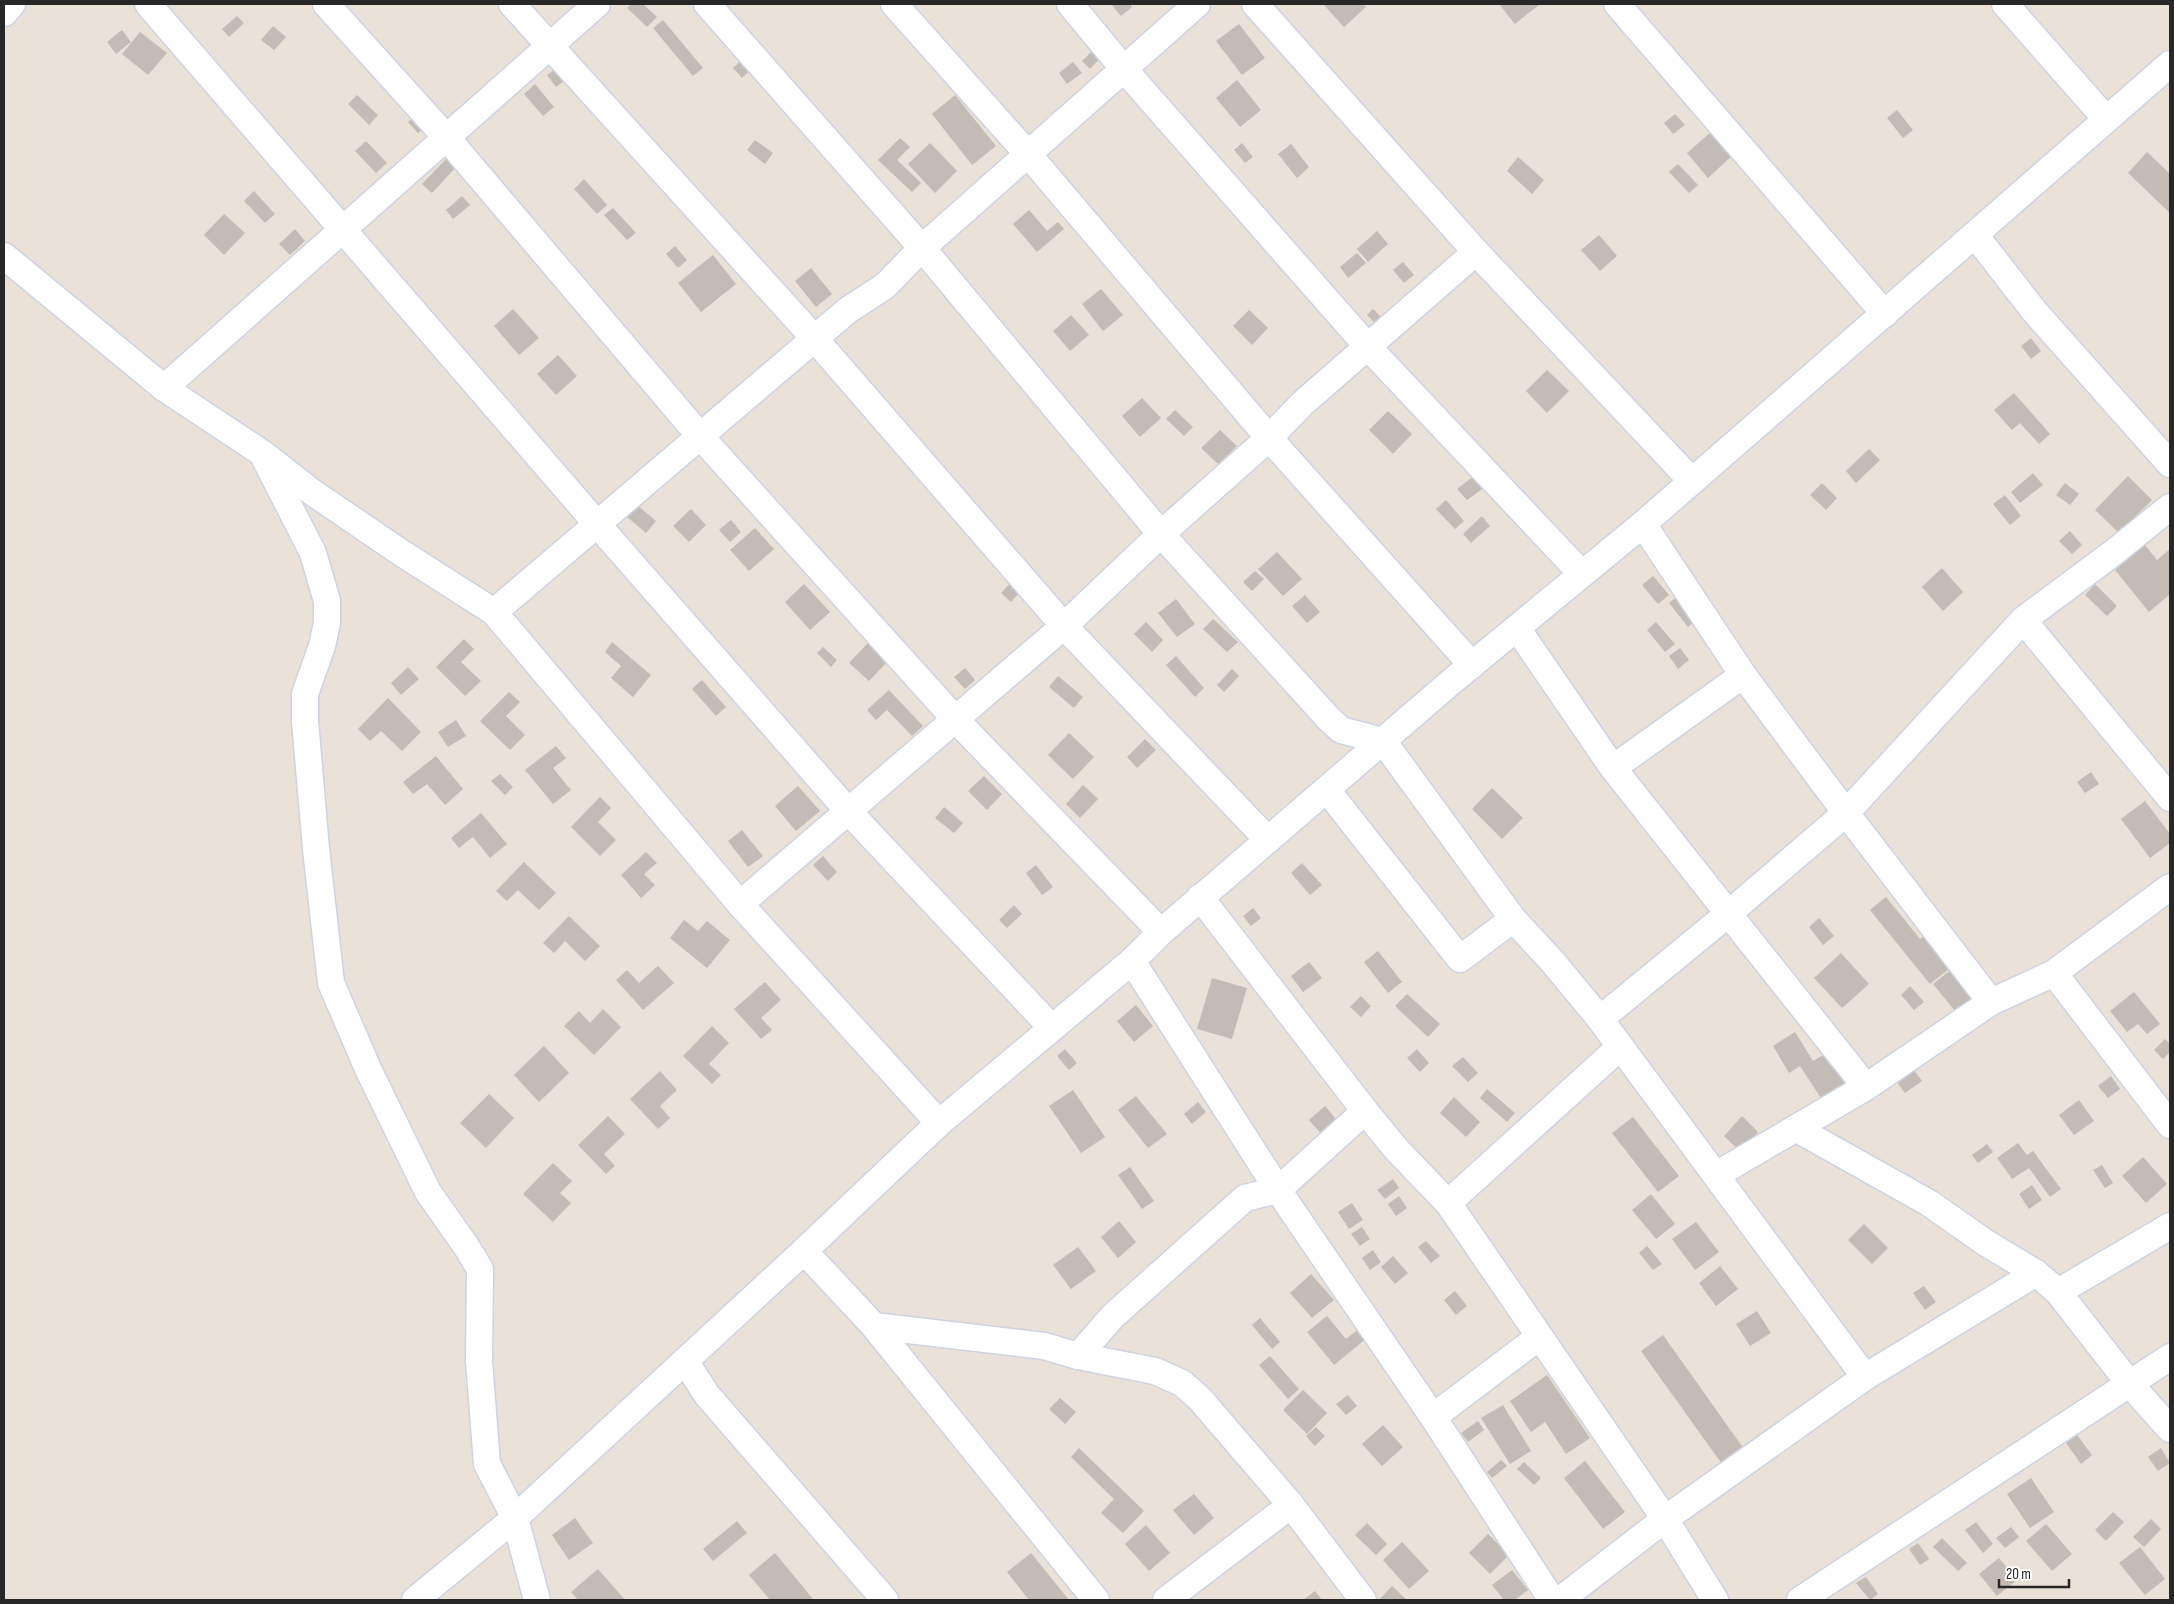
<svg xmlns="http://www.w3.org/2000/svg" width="2174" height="1604" viewBox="0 0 2174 1604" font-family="'Sofia Sans Condensed',sans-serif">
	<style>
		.building { fill: #c2bbb6 }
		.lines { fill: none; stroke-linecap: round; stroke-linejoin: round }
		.minor-casing { stroke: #ced3e1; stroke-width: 29 }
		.minor { stroke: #fff; stroke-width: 26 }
	</style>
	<rect width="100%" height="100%" fill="#eae1d9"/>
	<!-- building -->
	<g class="building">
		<path d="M631 4H643L657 17 647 27 627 8Z"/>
		<path d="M1111 4H1130L1132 7 1121 16Z"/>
		<path d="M1326 4H1363L1366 7 1344 27 1324 5Z"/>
		<path d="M1499 4H1540L1515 24Z"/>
		<path d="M237 16 244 23 229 37 222 29Z"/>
		<path d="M663 20 703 68 693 76 653 28Z"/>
		<path d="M1239 24 1265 58 1242 75 1216 41Z"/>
		<path d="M273 26 286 37 274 50 261 40Z"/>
		<path d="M122 30 131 42 116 54 107 42Z"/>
		<path d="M140 32 167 53 148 75 122 54Z"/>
		<path d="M1096 47 1104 54 1090 69 1082 61Z"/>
		<path d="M745 57 754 66 742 78 733 68Z"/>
		<path d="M1073 62 1082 73 1067 84 1059 73Z"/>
		<path d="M560 66 569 77 556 87 547 75Z"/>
		<path d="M1237 80 1261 110 1240 127 1216 98Z"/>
		<path d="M535 84 554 107 543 116 524 94Z"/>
		<path d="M357 95 378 115 369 125 348 104Z"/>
		<path d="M955 95 996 146 972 165 932 114Z"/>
		<path d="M1897 110 1913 130 1903 138 1887 118Z"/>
		<path d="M418 113 428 124 418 133 408 122Z"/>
		<path d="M1675 114 1685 125 1673 134 1664 123Z"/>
		<path d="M1712 131 1733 155 1708 178 1687 153Z"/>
		<path d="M900 138 910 147 897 160 921 183 912 192 878 160Z"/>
		<path d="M755 140 773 153 765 164 747 150Z"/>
		<path d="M366 141 387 163 376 173 355 151Z"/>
		<path d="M930 143 957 171 935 193 908 164Z"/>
		<path d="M1242 143 1253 157 1245 163 1234 150Z"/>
		<path d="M1291 144 1309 167 1297 178 1278 154Z"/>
		<path d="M2147 152 2170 174V213L2128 173Z"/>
		<path d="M449 156 458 165 432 193 422 184Z"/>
		<path d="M1518 157 1544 180 1532 194 1507 171Z"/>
		<path d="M1678 164 1698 185 1689 193 1669 172Z"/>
		<path d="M584 179 607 205 597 214 574 189Z"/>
		<path d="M254 191 275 214 265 223 244 201Z"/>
		<path d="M462 196 470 205 453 219 446 210Z"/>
		<path d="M613 208 636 233 627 240 604 215Z"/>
		<path d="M1029 210 1047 231 1058 222 1064 229 1037 252 1013 224Z"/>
		<path d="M224 214 245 233 224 255 204 235Z"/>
		<path d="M295 229 305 241 290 255 279 244Z"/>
		<path d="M1377 231 1388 244 1368 262 1357 249Z"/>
		<path d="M1599 235 1617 256 1600 271 1581 250Z"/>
		<path d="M675 246 687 260 678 268 666 254Z"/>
		<path d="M1357 253 1366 263 1348 278 1340 267Z"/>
		<path d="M713 255 736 284 701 312 678 283Z"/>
		<path d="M1403 262 1414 275 1404 283 1393 270Z"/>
		<path d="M811 268 832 294 816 307 795 281Z"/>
		<path d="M1101 289 1123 315 1103 331 1082 304Z"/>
		<path d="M513 309 539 338 519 355 494 326Z"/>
		<path d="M1373 309 1385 321 1379 327 1367 315Z"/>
		<path d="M1249 310 1268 328 1252 345 1233 326Z"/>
		<path d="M1071 315 1089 335 1070 351 1053 331Z"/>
		<path d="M2031 338 2041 351 2031 359 2021 346Z"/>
		<path d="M558 355 577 376 556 395 537 374Z"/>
		<path d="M1547 370 1569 391 1547 413 1526 391Z"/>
		<path d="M2014 393 2050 434 2039 444 2020 423 2012 430 1994 410Z"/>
		<path d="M1142 398 1161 418 1140 437 1122 416Z"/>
		<path d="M1175 410 1193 427 1184 436 1166 419Z"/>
		<path d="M1388 411 1412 434 1393 454 1369 430Z"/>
		<path d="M1220 430 1237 446 1218 464 1201 448Z"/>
		<path d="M1869 449 1880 460 1856 483 1846 471Z"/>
		<path d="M2033 473 2043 485 2020 503 2011 492Z"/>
		<path d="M1475 475 1485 487 1467 500 1457 489Z"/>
		<path d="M2128 476 2152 500 2119 533 2095 510Z"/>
		<path d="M1822 483 1837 498 1826 510 1810 495Z"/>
		<path d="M2065 483 2079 494 2070 505 2056 495Z"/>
		<path d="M2005 495 2021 516 2010 525 1993 504Z"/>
		<path d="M1446 500 1464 521 1455 529 1436 509Z"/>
		<path d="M636 504 656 521 646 533 626 516Z"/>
		<path d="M691 509 706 525 689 542 673 526Z"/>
		<path d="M1482 516 1490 526 1471 543 1463 534Z"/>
		<path d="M731 520 741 532 730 542 719 530Z"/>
		<path d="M755 528 774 549 749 571 730 550Z"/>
		<path d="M2070 531 2082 545 2072 554 2059 541Z"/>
		<path d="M2145 545 2157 560 2170 549V594L2149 612 2115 570Z"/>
		<path d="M1277 552 1302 579 1283 596 1258 569Z"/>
		<path d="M1942 568 1963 592 1943 611 1922 587Z"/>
		<path d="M1255 571 1264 579 1252 591 1243 582Z"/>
		<path d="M1653 576 1669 595 1658 604 1642 585Z"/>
		<path d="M1011 582 1021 591 1011 602 1001 593Z"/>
		<path d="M804 584 830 612 810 630 785 602Z"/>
		<path d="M2095 584 2117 606 2107 616 2085 595Z"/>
		<path d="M1305 595 1320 612 1307 623 1292 606Z"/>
		<path d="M1679 595 1698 619 1688 627 1669 603Z"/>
		<path d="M1176 599 1195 624 1177 637 1158 613Z"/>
		<path d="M1213 619 1238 642 1227 652 1203 629Z"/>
		<path d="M1146 622 1163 640 1152 652 1134 634Z"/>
		<path d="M1656 622 1675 644 1665 652 1647 630Z"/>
		<path d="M464 639 474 649 461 662 481 681 465 696 436 667Z"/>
		<path d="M612 642 651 675 633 697 611 678 621 666 605 652Z"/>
		<path d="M869 642 889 660 869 681 849 663Z"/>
		<path d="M823 647 837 660 831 667 817 653Z"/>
		<path d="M1680 648 1689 660 1678 669 1669 656Z"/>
		<path d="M1176 656 1204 688 1195 697 1166 665Z"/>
		<path d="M408 667 419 679 401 695 391 683Z"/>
		<path d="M965 668 975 680 965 689 954 677Z"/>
		<path d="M1232 669 1239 676 1224 692 1217 685Z"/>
		<path d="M1058 676 1083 697 1074 708 1049 687Z"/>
		<path d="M702 680 726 707 716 716 692 689Z"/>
		<path d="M889 690 923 726 912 736 887 710 876 720 867 710Z"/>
		<path d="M509 692 520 702 506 716 525 735 510 750 480 721Z"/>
		<path d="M388 698 421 732 402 751 381 731 370 741 358 729Z"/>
		<path d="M456 720 466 736 448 747 438 732Z"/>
		<path d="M1069 733 1094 757 1073 779 1048 755Z"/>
		<path d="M1145 739 1156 750 1137 768 1127 757Z"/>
		<path d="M556 746 566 758 553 768 571 790 553 804 525 770Z"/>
		<path d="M436 756 463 789 445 805 427 784 413 794 403 782Z"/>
		<path d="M2091 772 2099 784 2085 793 2077 782Z"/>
		<path d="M500 774 513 787 505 795 491 781Z"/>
		<path d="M984 776 1002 794 987 810 968 791Z"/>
		<path d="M1083 785 1098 799 1080 818 1066 804Z"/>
		<path d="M798 786 820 811 796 831 775 806Z"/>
		<path d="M1492 788 1523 818 1502 839 1472 809Z"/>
		<path d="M600 797 611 808 598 822 616 840 600 856 571 827Z"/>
		<path d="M2145 801 2170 834V843L2150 858 2121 819Z"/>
		<path d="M944 807 963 823 954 833 935 818Z"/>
		<path d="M481 813 507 844 490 858 473 837 459 848 451 838Z"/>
		<path d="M742 830 763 856 748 867 728 841Z"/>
		<path d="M646 852 657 863 644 874 655 885 641 898 621 875Z"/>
		<path d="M823 856 837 872 828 881 813 865Z"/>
		<path d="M524 862 556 893 539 910 518 890 507 901 496 891Z"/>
		<path d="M1302 863 1322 885 1310 895 1291 873Z"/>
		<path d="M1036 865 1053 887 1042 895 1026 873Z"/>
		<path d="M1886 897 1920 939 1928 932 1954 965 1930 984 1870 910Z"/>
		<path d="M1014 905 1022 914 1007 928 999 920Z"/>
		<path d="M1253 908 1261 918 1251 926 1243 916Z"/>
		<path d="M569 916 600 946 585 961 565 941 554 953 543 943Z"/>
		<path d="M1819 918 1834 936 1823 945 1809 927Z"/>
		<path d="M684 920 698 931 707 921 730 940 707 968 670 938Z"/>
		<path d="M1378 951 1402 982 1388 993 1364 962Z"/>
		<path d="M1841 953 1869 984 1842 1008 1814 978Z"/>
		<path d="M1309 962 1322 978 1303 992 1291 976Z"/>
		<path d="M658 966 674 983 643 1010 616 980 627 970 639 983Z"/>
		<path d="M1953 968 1979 1000 1959 1016 1933 984Z"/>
		<path d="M1212 978 1247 988 1232 1039 1197 1029Z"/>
		<path d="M765 982 781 1000 761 1018 772 1030 761 1039 734 1009Z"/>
		<path d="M1910 986 1924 1002 1914 1010 1901 995Z"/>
		<path d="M2134 992 2160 1024 2147 1034 2138 1024 2127 1032 2110 1011Z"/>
		<path d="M1407 994 1440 1024 1428 1037 1395 1006Z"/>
		<path d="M1361 996 1371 1006 1361 1017 1350 1007Z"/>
		<path d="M1136 1005 1153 1026 1134 1042 1117 1021Z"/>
		<path d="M603 1009 621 1027 594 1055 564 1026 579 1011 590 1023Z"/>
		<path d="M712 1026 729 1043 709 1064 721 1075 712 1084 683 1056Z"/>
		<path d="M1795 1032 1813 1061 1827 1053 1846 1082 1821 1098 1800 1066 1789 1073 1773 1046Z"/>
		<path d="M2165 1039 2170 1044V1052L2163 1059 2154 1050Z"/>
		<path d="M544 1046 569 1073 539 1102 514 1075Z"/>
		<path d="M1065 1049 1077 1063 1069 1070 1057 1056Z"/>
		<path d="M1417 1049 1429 1063 1420 1072 1407 1058Z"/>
		<path d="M1463 1057 1478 1073 1468 1082 1452 1066Z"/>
		<path d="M1913 1069 1922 1081 1905 1093 1896 1081Z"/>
		<path d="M660 1071 677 1090 660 1106 670 1118 658 1129 630 1099Z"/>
		<path d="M2111 1076 2120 1089 2108 1098 2098 1086Z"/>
		<path d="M1487 1089 1515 1113 1507 1122 1480 1098Z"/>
		<path d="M1073 1090 1105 1137 1081 1153 1049 1106Z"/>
		<path d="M489 1094 514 1118 486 1148 460 1123Z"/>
		<path d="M1136 1096 1167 1134 1148 1148 1118 1110Z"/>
		<path d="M1454 1097 1480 1122 1466 1137 1440 1113Z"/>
		<path d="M2079 1100 2094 1121 2074 1135 2059 1115Z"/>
		<path d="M1198 1102 1206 1112 1192 1124 1184 1114Z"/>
		<path d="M1325 1106 1340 1124 1324 1137 1309 1120Z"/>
		<path d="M608 1116 625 1134 604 1154 615 1166 606 1174 578 1145Z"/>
		<path d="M1742 1116 1758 1132 1740 1151 1724 1136Z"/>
		<path d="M1633 1117 1679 1176 1658 1192 1612 1133Z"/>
		<path d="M2018 1143 2027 1155 2033 1151 2061 1189 2050 1197 2029 1168 2012 1179 1997 1158Z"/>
		<path d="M1987 1144 1993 1152 1978 1163 1972 1155Z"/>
		<path d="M2143 1157 2167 1184 2146 1203 2122 1176Z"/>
		<path d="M553 1163 572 1181 560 1193 571 1203 553 1222 523 1194Z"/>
		<path d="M2102 1165 2113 1183 2105 1188 2093 1170Z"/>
		<path d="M1130 1167 1154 1201 1142 1209 1118 1175Z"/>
		<path d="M1393 1179 1399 1188 1385 1199 1377 1190Z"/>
		<path d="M2032 1185 2042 1200 2029 1209 2019 1194Z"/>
		<path d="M1651 1194 1675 1224 1656 1239 1632 1210Z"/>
		<path d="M1399 1196 1407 1208 1396 1216 1388 1204Z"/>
		<path d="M1352 1203 1363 1220 1349 1229 1338 1212Z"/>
		<path d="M1119 1221 1136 1242 1118 1258 1101 1237Z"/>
		<path d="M1696 1222 1719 1252 1695 1270 1672 1239Z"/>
		<path d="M1864 1224 1888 1248 1872 1264 1848 1240Z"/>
		<path d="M1362 1227 1370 1239 1360 1246 1351 1234Z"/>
		<path d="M1426 1241 1440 1256 1431 1263 1418 1247Z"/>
		<path d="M1647 1246 1662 1264 1653 1270 1639 1253Z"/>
		<path d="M1078 1247 1096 1271 1071 1289 1053 1265Z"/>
		<path d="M1373 1250 1381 1262 1370 1270 1362 1258Z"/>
		<path d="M1393 1256 1408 1273 1395 1284 1381 1267Z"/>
		<path d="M1720 1266 1738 1289 1716 1306 1699 1283Z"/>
		<path d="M1311 1274 1334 1300 1312 1318 1290 1293Z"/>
		<path d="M1924 1286 1936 1302 1925 1310 1913 1293Z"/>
		<path d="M1455 1291 1467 1306 1456 1315 1444 1300Z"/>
		<path d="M1757 1311 1771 1333 1750 1346 1736 1324Z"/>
		<path d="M1327 1316 1346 1339 1360 1328 1367 1338 1334 1365 1307 1332Z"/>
		<path d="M1260 1318 1280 1342 1272 1349 1252 1325Z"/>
		<path d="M1663 1335 1744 1449 1722 1464 1641 1351Z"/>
		<path d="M1270 1356 1299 1389 1288 1399 1259 1365Z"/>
		<path d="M1547 1375 1590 1438 1566 1454 1545 1422 1531 1432 1510 1401Z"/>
		<path d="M1303 1390 1327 1413 1307 1434 1283 1410Z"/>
		<path d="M1348 1395 1357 1406 1346 1415 1336 1404Z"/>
		<path d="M1060 1398 1076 1412 1065 1424 1049 1409Z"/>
		<path d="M1503 1405 1531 1451 1510 1464 1481 1418Z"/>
		<path d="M1478 1421 1484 1430 1468 1442 1461 1433Z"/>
		<path d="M1383 1425 1403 1447 1382 1466 1362 1444Z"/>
		<path d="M1316 1427 1325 1436 1315 1446 1306 1436Z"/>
		<path d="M2077 1435 2092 1455 2081 1464 2066 1443Z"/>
		<path d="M1079 1448 1144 1511 1123 1533 1101 1513 1114 1499 1071 1457Z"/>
		<path d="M2161 1448 2170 1463 2158 1471 2148 1457Z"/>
		<path d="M1501 1460 1507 1466 1492 1478 1487 1472Z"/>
		<path d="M1585 1461 1625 1512 1603 1529 1564 1478Z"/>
		<path d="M1524 1462 1541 1478 1534 1485 1517 1469Z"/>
		<path d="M2031 1478 2054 1512 2030 1528 2007 1494Z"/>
		<path d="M1194 1494 1214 1518 1194 1535 1173 1510Z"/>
		<path d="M2113 1512 2124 1522 2106 1541 2095 1530Z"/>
		<path d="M575 1518 593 1543 569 1560 552 1535Z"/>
		<path d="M2151 1519 2161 1529 2144 1547 2133 1537Z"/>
		<path d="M737 1521 747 1533 713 1561 703 1549Z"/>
		<path d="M1976 1522 1993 1544 1983 1553 1965 1530Z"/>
		<path d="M1367 1523 1387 1544 1376 1555 1355 1535Z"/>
		<path d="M2046 1524 2072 1554 2052 1571 2026 1541Z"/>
		<path d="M1146 1525 1170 1553 1149 1571 1125 1544Z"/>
		<path d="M2011 1527 2019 1537 2005 1548 1996 1538Z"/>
		<path d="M1488 1534 1509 1555 1490 1574 1469 1553Z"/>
		<path d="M1942 1538 1967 1563 1958 1571 1933 1547Z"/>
		<path d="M1402 1542 1429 1571 1409 1589 1383 1560Z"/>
		<path d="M1918 1543 1929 1559 1920 1565 1909 1549Z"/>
		<path d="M2140 1547 2165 1579 2145 1595 2119 1563Z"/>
		<path d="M775 1553 813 1599 811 1600H770L749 1575Z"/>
		<path d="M1031 1553 1069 1600H1029L1007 1572Z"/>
		<path d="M1999 1558 2017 1580 1997 1596 1979 1574Z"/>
		<path d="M598 1569 625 1600H578L571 1592Z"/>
		<path d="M1512 1570 1528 1590 1515 1600H1504L1492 1585Z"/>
		<path d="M1866 1577 1878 1594 1870 1600 1856 1583Z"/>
		<path d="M1392 1586 1407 1600H1379Z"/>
		<path d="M1315 1591 1322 1600H1303Z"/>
	</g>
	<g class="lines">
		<defs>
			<g id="minor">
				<path d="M148 4 597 524 849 812 1052 1028"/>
				<path d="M326 4 446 137 700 436 956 720 1161 932"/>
				<path d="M512 4 815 339 1064 626 1268 840"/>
				<path d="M707 4 922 248 1161 534 1329 719 1341 730 1383 741 1513 919"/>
				<path d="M894 4 1027 153 1269 438 1472 665"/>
				<path d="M1070 4 1123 68 1368 347 1582 574"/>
				<path d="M1255 4 1476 252 1691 480"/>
				<path d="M1617 4 1885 314"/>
				<path d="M2005 4 2106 119"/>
				<path d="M4 13 12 4"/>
				<path d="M1975 235 2035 312 2170 464"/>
				<path d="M4 256 164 388 262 453 312 492 400 552 494 612 740 904 939 1123"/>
				<path d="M164 388 597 4"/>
				<path d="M265 459 313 553 327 601V623L322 646 305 694V721L316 849 331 983 369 1071 428 1192 466 1246 480 1269 479 1361 487 1464 515 1518 537 1600"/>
				<path d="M1643 524 1743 675 1846 813 1991 1002"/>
				<path d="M494 612 848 310 885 286 922 248 1197 4"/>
				<path d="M2023 620 2170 798"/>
				<path d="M1517 628 1613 768 1866 1087"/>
				<path d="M1613 768 1743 675"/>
				<path d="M1327 790 1460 959 1513 919 1552 961 1600 1019 1865 1377"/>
				<path d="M1200 897 1365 1111 1397 1150 1448 1203 1665 1519 1715 1600"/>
				<path d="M740 904 1064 626 1161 534 1269 438 1303 403 1476 252"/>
				<path d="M1132 961 1278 1190 1433 1417 1552 1600"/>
				<path d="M2054 973 2170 1125"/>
				<path d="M1600 1019 1728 914 1846 813 2023 620 2113 553 2170 507"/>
				<path d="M1797 1129 1929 1203 1986 1243 2036 1273 2058 1292 2129 1383 2170 1429"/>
				<path d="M1716 1175 1866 1087 1991 1002 2054 973 2170 887"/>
				<path d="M1448 1203 1620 1047"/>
				<path d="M804 1251 874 1326 1096 1600"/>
				<path d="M2058 1292 2170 1226"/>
				<path d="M874 1326 1044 1346 1078 1356 1155 1371 1182 1383 1200 1399 1291 1505 1363 1600"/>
				<path d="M1078 1356 1113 1316 1245 1198 1278 1190 1365 1111"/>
				<path d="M685 1361 707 1395 885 1600"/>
				<path d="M1433 1417 1539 1337"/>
				<path d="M415 1600 515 1518 804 1251 939 1123 1132 961 1161 932 1451 682 1643 524 2170 64"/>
				<path d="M1166 1600 1291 1505"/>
				<path d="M1560 1600 1665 1519 1865 1377 2036 1273"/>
				<path d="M1800 1600 2170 1357"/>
			</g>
		</defs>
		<!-- minor casing -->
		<use href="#minor" class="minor-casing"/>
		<!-- minor -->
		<use href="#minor" class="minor"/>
	</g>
	<!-- border -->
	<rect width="2174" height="1604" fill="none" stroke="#272727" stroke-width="10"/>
	<!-- scale -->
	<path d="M1999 1579v8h70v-8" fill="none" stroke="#272727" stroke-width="2.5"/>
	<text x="2006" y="1579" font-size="15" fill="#272727" stroke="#ffffff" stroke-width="4" paint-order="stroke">20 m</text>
</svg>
